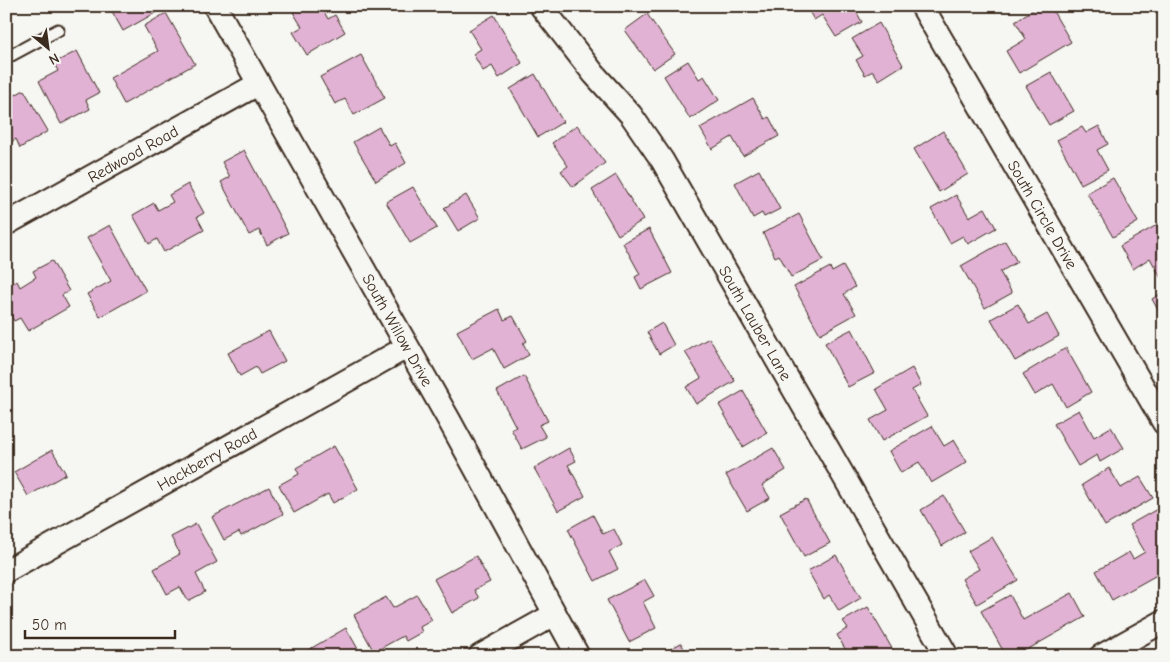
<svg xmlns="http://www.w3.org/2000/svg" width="1170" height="662" viewBox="0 0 1170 662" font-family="'Comic Neue',sans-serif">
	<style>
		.building { fill: #e1b2d4; stroke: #3b2a1e }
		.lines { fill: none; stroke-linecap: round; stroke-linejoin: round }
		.lane-casing { stroke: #3b2a1e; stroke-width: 15 }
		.street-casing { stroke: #3b2a1e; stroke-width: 26 }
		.lane { stroke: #f6f6f2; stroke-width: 11 }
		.street { stroke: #f6f6f2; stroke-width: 22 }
		.labels { text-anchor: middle; stroke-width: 4; stroke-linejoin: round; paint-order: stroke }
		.street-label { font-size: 16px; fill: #3b2a1e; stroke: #f6f6f2 }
	</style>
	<rect width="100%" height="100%" fill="#f6f6f2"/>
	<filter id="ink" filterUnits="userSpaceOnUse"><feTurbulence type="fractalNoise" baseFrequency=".02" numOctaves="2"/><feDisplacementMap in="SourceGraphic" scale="10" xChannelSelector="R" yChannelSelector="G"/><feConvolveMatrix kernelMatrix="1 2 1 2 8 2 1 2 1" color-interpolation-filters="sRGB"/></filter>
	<g filter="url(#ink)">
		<!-- building -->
		<g class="building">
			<path d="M109 6H163L164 8 123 31Z"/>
			<path d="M302 6H321L328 19 335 15 345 32 307 55 293 32 302 27 293 12Z"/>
			<path d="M806 6H853L862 22 836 37 822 15 814 20Z"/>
			<path d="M1039 6H1050L1071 42 1019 73 1006 51 1026 39 1015 21Z"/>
			<path d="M166 13 195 64 124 104 110 78 158 51 144 26Z"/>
			<path d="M647 14 675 54 653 69 625 30Z"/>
			<path d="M494 15 522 63 499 78 492 66 483 71 473 54 481 49 469 30Z"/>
			<path d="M879 23 903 65 879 80 873 71 865 75 856 60 863 56 852 39Z"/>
			<path d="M77 51 99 93 86 100 90 109 61 124 39 81 58 71 54 63Z"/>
			<path d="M361 55 385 98 354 115 345 99 335 104 320 77Z"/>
			<path d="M688 61 699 79 704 76 719 100 690 119 664 76Z"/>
			<path d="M1051 72 1074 111 1049 125 1026 86Z"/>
			<path d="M535 74 563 122 538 137 510 89Z"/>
			<path d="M24 90 48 131 20 148 16 139 6 145V100Z"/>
			<path d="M753 98 765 119 769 117 779 136 743 156 732 137 712 149 700 128Z"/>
			<path d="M577 125 605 163 573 187 561 171 568 166 552 143Z"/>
			<path d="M1099 126 1108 144 1097 150 1108 170 1081 184 1057 140 1082 127 1086 133Z"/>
			<path d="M379 127 390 146 395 143 406 163 376 181 353 142Z"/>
			<path d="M943 131 968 174 939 192 914 149Z"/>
			<path d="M244 150 288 233 267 245 259 230 249 235 221 182 230 177 222 162Z"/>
			<path d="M759 170 780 209 764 217 762 213 753 218 735 183Z"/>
			<path d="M616 175 643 220 618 235 592 190Z"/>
			<path d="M1113 178 1138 222 1113 237 1087 193Z"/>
			<path d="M188 184 204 213 197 217 204 230 164 252 157 239 149 244 133 215 154 203 158 210 173 202 169 195Z"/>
			<path d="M413 187 437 228 410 243 386 202Z"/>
			<path d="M466 195 480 218 458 231 444 208Z"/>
			<path d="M956 195 969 217 985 208 996 228 968 244 963 236 950 243 931 209Z"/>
			<path d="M799 214 823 260 791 277 779 255 775 257 763 233Z"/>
			<path d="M1164 221V276L1161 278 1150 258 1133 269 1120 246Z"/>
			<path d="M110 225 146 291 100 317 87 294 111 281 87 238Z"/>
			<path d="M649 229 672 273 641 289 635 277 640 274 623 243Z"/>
			<path d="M1005 241 1017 262 1000 272 1012 293 985 308 961 266Z"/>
			<path d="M52 261 69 291 62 295 69 307 28 331 20 318 14 321 6 308V286L17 281 20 287 36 277 33 271Z"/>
			<path d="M843 266 855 287 844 294 856 314 820 334 794 287 830 267 832 272Z"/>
			<path d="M1164 292V321L1152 299Z"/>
			<path d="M1018 304 1029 324 1047 314 1059 336 1015 361 991 319Z"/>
			<path d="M499 309 504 320 513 316 527 341 523 343 529 355 504 369 493 348 472 359 457 331Z"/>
			<path d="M662 323 674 345 659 354 647 332Z"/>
			<path d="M852 329 875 373 848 387 825 343Z"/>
			<path d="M269 331 285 361 260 374 256 367 240 376 228 353Z"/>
			<path d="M709 338 735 381 696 404 686 387 701 378 685 352Z"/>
			<path d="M1066 348 1091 392 1066 407 1053 384 1035 395 1023 374Z"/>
			<path d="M912 368 921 385 912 390 927 416 882 441 870 420 888 410 876 389Z"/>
			<path d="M524 376 548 421 539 425 546 437 522 449 511 429 516 427 497 391Z"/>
			<path d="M743 391 767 433 743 447 719 405Z"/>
			<path d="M1079 410 1094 437 1111 427 1124 448 1100 462 1097 455 1078 466 1054 424Z"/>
			<path d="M932 426 944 446 954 440 967 462 931 483 919 462 901 473 889 451Z"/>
			<path d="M334 446 358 489 333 503 328 494 294 513 279 485 299 474 296 468Z"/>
			<path d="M569 448 576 461 568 465 585 496 558 511 534 468Z"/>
			<path d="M773 448 786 470 762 485 770 498 747 511 726 475Z"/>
			<path d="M52 450 66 474 28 496 14 472Z"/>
			<path d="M1109 468 1121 488 1140 477 1153 498 1105 526 1082 485Z"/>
			<path d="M269 487 283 514 241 536 239 532 224 540 212 517Z"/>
			<path d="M944 496 965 532 942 546 921 510Z"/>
			<path d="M806 499 830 543 804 557 780 513Z"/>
			<path d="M1159 508 1164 516V571L1112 600 1096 571 1129 552 1133 559 1145 552 1129 525Z"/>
			<path d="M593 515 603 534 614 529 622 545 609 552 618 569 595 581 568 529Z"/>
			<path d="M196 524 217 562 196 574 205 592 188 601 180 587 167 594 154 569 180 554 171 537Z"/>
			<path d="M992 537 1018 580 977 604 962 579 979 569 968 551Z"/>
			<path d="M836 555 861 598 839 611 829 595 824 599 808 571Z"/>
			<path d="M476 556 490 582 474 590 479 598 452 613 434 579Z"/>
			<path d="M645 580 654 596 643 602 656 628 629 642 607 600Z"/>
			<path d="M1072 593 1085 617 1016 656H1006L981 611 1010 595 1023 620Z"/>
			<path d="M417 595 432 620 420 627 422 632 406 641 403 636 374 652 354 615 386 597 393 608Z"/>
			<path d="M868 607 894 652 887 656H861L857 649 848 654 837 635 848 628 843 621Z"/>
			<path d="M346 628 362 656H298Z"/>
			<path d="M681 643 688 656H658Z"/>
		</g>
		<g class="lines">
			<defs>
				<path id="lane" d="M6 58 58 30"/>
				<g id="street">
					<path id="s1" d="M215 6 449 420 578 656"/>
					<path id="s2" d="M541 6 594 74 631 115 662 160 947 656"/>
					<path id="s3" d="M922 6 1164 423"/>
					<path id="s4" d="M6 224 258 84"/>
					<path id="s5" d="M6 571 407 347"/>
					<path d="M480 656 555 614"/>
					<path d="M1101 656 1164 621"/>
				</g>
			</defs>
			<!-- lane casing -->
			<use href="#lane" class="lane-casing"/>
			<!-- street casing -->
			<use href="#street" class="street-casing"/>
			<!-- lane -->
			<use href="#lane" class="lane"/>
			<!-- street -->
			<use href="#street" class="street"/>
		</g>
	</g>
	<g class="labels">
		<!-- street labels -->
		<g class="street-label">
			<text dy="6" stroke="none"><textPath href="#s4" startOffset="145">Redwood Road</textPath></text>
			<text dy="6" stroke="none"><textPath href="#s3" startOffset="241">South Circle Drive</textPath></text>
			<text dy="6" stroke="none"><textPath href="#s2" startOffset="384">South Lauber Lane</textPath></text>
			<text dy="6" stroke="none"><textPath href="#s1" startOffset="372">South Willow Drive</textPath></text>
			<text dy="6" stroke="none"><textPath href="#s5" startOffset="230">Hackberry Road</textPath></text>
		</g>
	</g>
	<!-- margin -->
	<rect width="1170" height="662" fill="none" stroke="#f6f6f2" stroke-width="25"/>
	<rect x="12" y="12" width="1145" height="637" fill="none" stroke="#3b2a1e" stroke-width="2" filter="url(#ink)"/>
	<!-- north arrow -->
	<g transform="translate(48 48) rotate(151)" stroke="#f6f6f2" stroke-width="4" paint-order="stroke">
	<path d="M0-4L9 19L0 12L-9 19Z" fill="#3b2a1e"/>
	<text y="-8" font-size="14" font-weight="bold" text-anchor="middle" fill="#3b2a1e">N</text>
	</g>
	<!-- scale -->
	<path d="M25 630v8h150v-8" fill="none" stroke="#3b2a1e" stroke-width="2.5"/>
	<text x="32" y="630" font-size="15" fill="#3b2a1e" stroke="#f6f6f2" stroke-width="4" paint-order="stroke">50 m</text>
</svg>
